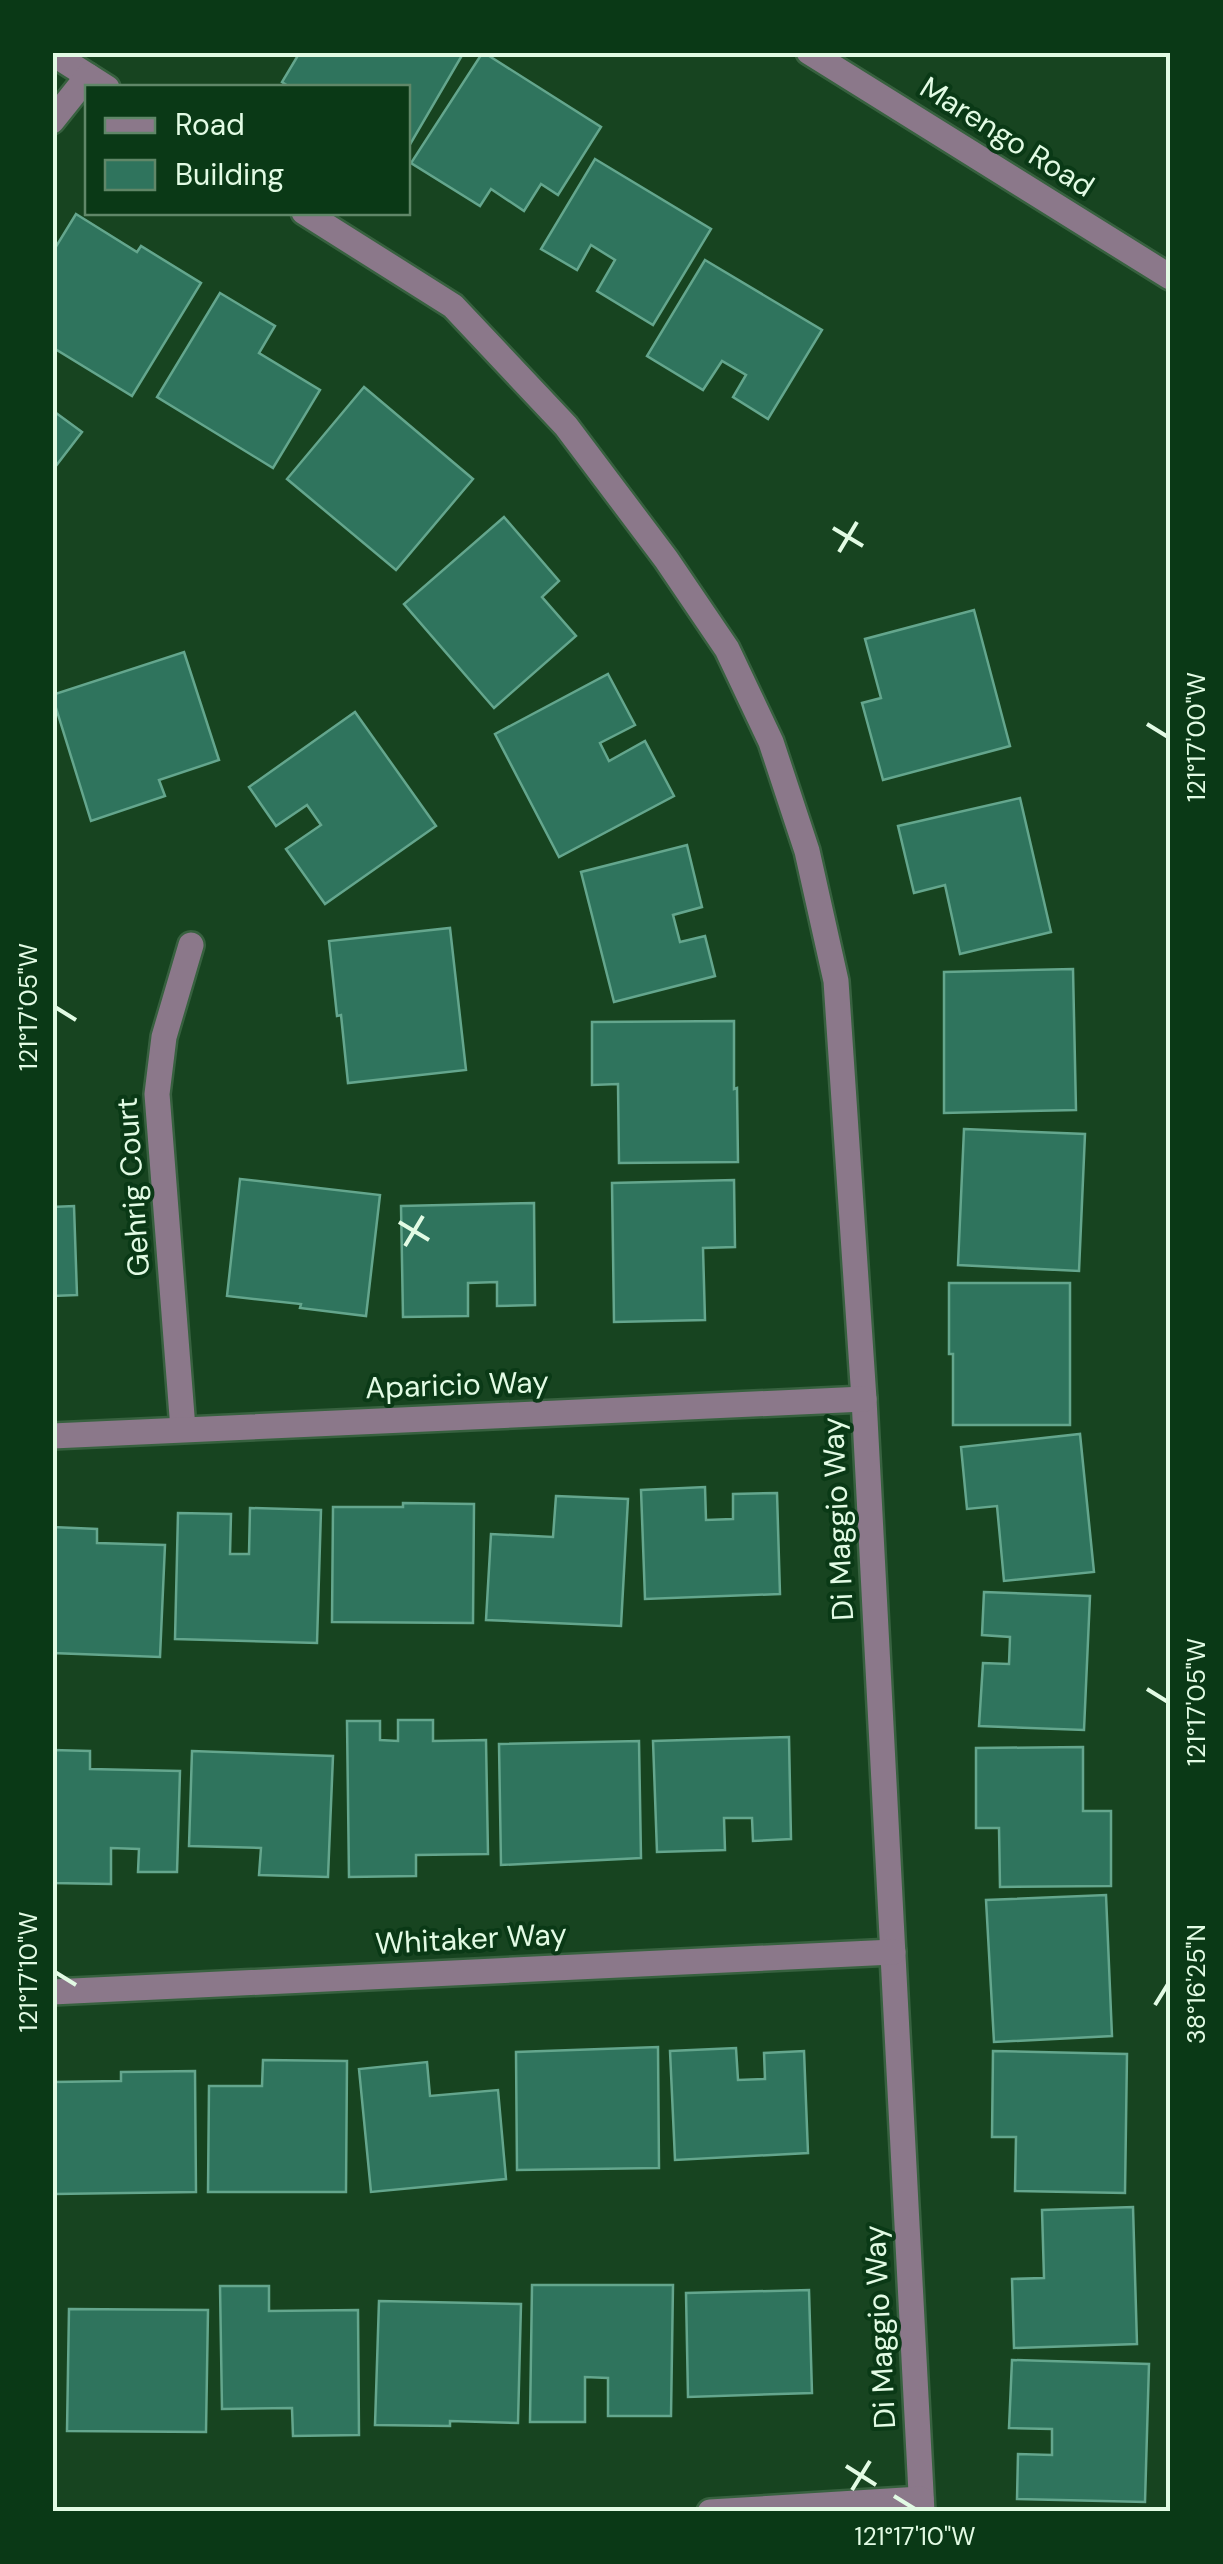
<svg xmlns="http://www.w3.org/2000/svg" width="1223" height="2564" viewBox="0 0 1223 2564" font-family="'DM Sans',sans-serif">
	<style>
		.building { fill: #2f745d; stroke: #64a68d; stroke-width: 2.5 }
		.lines { fill: none; stroke-linecap: round; stroke-linejoin: round }
		.minor-casing { stroke: #37613f; stroke-width: 30 }
		.minor { stroke: #8b788a; stroke-width: 25 }
		.ticks { fill: none; stroke: #e2fbe4; stroke-width: 4 }
		.labels { text-anchor: middle; stroke-width: 8; stroke-linejoin: round; paint-order: stroke }
		.street-label { font-size: 30px; fill: #e2fbe4; stroke: #0a3916 }
		.neatline { fill: none; stroke: #e2fbe4; stroke-width: 4 }
		.ticks-label { font-size: 25px; text-anchor: middle; fill: #e2fbe4 }
	</style>
	<rect width="100%" height="100%" fill="#174420"/>
	<!-- building -->
	<g class="building">
		<path d="M300 52H464L408 148V88H291L282 82Z"/>
		<path d="M483 52 601 127 558 195 541 184 524 211 491 189 480 206 411 163Z"/>
		<path d="M595 159 711 229 653 325 597 291 615 260 591 245 577 270 541 249Z"/>
		<path d="M76 214 137 252 141 246 201 283 132 396 52 347V253Z"/>
		<path d="M705 260 822 330 768 419 733 397 746 375 722 361 703 390 647 356Z"/>
		<path d="M220 293 275 326 259 353 320 390 273 468 157 397Z"/>
		<path d="M364 387 473 479 396 570 287 479Z"/>
		<path d="M52 410 82 432 52 471Z"/>
		<path d="M504 517 559 581 542 597 576 636 494 708 404 604Z"/>
		<path d="M974 610 1010 746 883 780 862 703 881 698 865 639Z"/>
		<path d="M184 652 219 760 159 780 165 796 91 821 52 695Z"/>
		<path d="M608 674 635 725 600 743 609 761 645 741 674 796 559 857 495 734Z"/>
		<path d="M355 712 436 826 325 904 286 849 321 825 307 805 276 826 249 787Z"/>
		<path d="M1020 798 1051 932 960 954 945 885 914 893 898 826Z"/>
		<path d="M687 845 702 907 673 915 680 942 705 936 715 976 614 1002 581 872Z"/>
		<path d="M450 928 466 1070 348 1083 341 1015 337 1016 329 941Z"/>
		<path d="M1073 969 1076 1110 944 1113V972Z"/>
		<path d="M734 1021V1089L737 1088 738 1162 619 1163 618 1084 592 1085V1022Z"/>
		<path d="M964 1129 1085 1134 1079 1271 958 1265Z"/>
		<path d="M240 1179 380 1195 366 1316 300 1308 301 1304 227 1296Z"/>
		<path d="M734 1180 735 1247 703 1248 705 1320 614 1322 612 1183Z"/>
		<path d="M534 1203 535 1305 497 1306V1282L468 1283V1316L403 1317 401 1206Z"/>
		<path d="M74 1206 77 1295 52 1296V1207Z"/>
		<path d="M949 1283H1070V1425H953V1354H949Z"/>
		<path d="M1080 1434 1094 1572 1004 1581 997 1506 967 1509 961 1447Z"/>
		<path d="M705 1487 706 1520 733 1519V1494L777 1493 780 1594 645 1599 641 1490Z"/>
		<path d="M556 1496 628 1499 621 1626 486 1620 491 1534 553 1537Z"/>
		<path d="M403 1503 474 1504 473 1623 332 1622 333 1507H403Z"/>
		<path d="M250 1508 321 1510 317 1643 175 1639 178 1513 231 1514 230 1554H249Z"/>
		<path d="M52 1527 97 1529V1543L165 1545 160 1657 52 1653Z"/>
		<path d="M984 1592 1090 1596 1084 1730 979 1726 983 1663 1009 1664 1010 1637 982 1635Z"/>
		<path d="M398 1720H433V1741L486 1740 488 1854 416 1855V1876L349 1877 347 1721H380V1740L398 1741Z"/>
		<path d="M789 1737 791 1839 753 1841 752 1818H724L725 1850 657 1852 653 1741Z"/>
		<path d="M639 1741 641 1858 501 1865 499 1744Z"/>
		<path d="M1083 1747V1811H1111V1886L1000 1887 999 1828H976V1748Z"/>
		<path d="M52 1750 90 1751V1769L180 1771 177 1872H138L139 1849 111 1848V1884L52 1883Z"/>
		<path d="M192 1751 333 1756 328 1877 259 1875 261 1848 189 1846Z"/>
		<path d="M1106 1895 1112 2036 994 2042 986 1900Z"/>
		<path d="M658 2047 659 2168 517 2170 516 2052Z"/>
		<path d="M736 2048 738 2080 765 2079 764 2053 804 2051 808 2153 675 2160 670 2051Z"/>
		<path d="M993 2051 1127 2054 1125 2193 1015 2191 1016 2137H992Z"/>
		<path d="M263 2060 347 2061 346 2192H208L209 2086H262Z"/>
		<path d="M427 2062 430 2096 498 2090 506 2179 371 2192 359 2069Z"/>
		<path d="M195 2071 196 2192 55 2194 53 2082 121 2081V2072Z"/>
		<path d="M1133 2207 1137 2344 1014 2348 1012 2279 1044 2278 1042 2210Z"/>
		<path d="M532 2285H673L671 2416H608V2378L585 2377V2422H530Z"/>
		<path d="M220 2286H269V2311L358 2310 359 2435 293 2436 292 2408 222 2409Z"/>
		<path d="M809 2290 812 2393 688 2397 686 2293Z"/>
		<path d="M379 2301 521 2304 518 2423 450 2421V2426L375 2425Z"/>
		<path d="M69 2309 208 2310 206 2432 67 2431Z"/>
		<path d="M53 2324 54 2442H52V2324Z"/>
		<path d="M1012 2360 1149 2364 1145 2502 1017 2499 1018 2454 1052 2455V2429L1009 2428Z"/>
	</g>
	<g class="lines">
		<defs>
			<g id="minor">
				<path d="M809 52 1170 277"/>
				<path d="M52 53 107 88"/>
				<path d="M52 121 88 76"/>
				<path d="M304 212 453 306 566 426 666 559 727 649 771 742 807 851 836 981 864 1399 922 2512"/>
				<path d="M183 1429 157 1094 164 1037 191 945"/>
				<path d="M52 1436 864 1399"/>
				<path d="M52 1992 893 1952"/>
				<path d="M710 2512 921 2499"/>
			</g>
		</defs>
		<!-- minor casing -->
		<use href="#minor" class="minor-casing"/>
		<!-- minor -->
		<use href="#minor" class="minor"/>
	</g>
	<!-- ticks -->
	<path class="ticks" d="M833 528 863 546M839 552 857 522M1147 724 1168 737M55 1007 76 1020M399 1222 429 1240M405 1246 423 1216M1147 1689 1168 1702M55 1972 76 1985M1155 2005 1168 1984M846 2466 876 2485M852 2490 870 2461M894 2496 915 2509"/>
	<g class="labels">
		<!-- street labels -->
		<g class="street-label">
			<text transform="translate(1007 137) rotate(32)" y="10">Marengo Road</text>
			<text transform="translate(133 1187) rotate(-94)" y="10">Gehrig Court</text>
			<text transform="translate(457 1385) rotate(-2)" y="10">Aparicio Way</text>
			<text transform="translate(838 1519) rotate(-93)" y="10">Di Maggio Way</text>
			<text transform="translate(471 1939) rotate(-3)" y="10">Whitaker Way</text>
			<text transform="translate(880 2327) rotate(-93)" y="10">Di Maggio Way</text>
		</g>
	</g>
	<!-- border -->
	<rect width="1223" height="2564" fill="none" stroke="#0a3916" stroke-width="110"/>
	<!-- legend -->
	<rect x="85" y="85" width="325" height="130" fill="#0a3916" stroke="#608768" stroke-width="2.5"/>
	<rect x="105" y="118" width="50" height="15" fill="#8b788a" stroke="#608768" stroke-width="2.5"/>
	<text x="175" y="135" font-size="30" fill="#e2fbe4">Road</text>
	<rect x="105" y="160" width="50" height="30" fill="#2f745d" stroke="#608768" stroke-width="2.5"/>
	<text x="175" y="185" font-size="30" fill="#e2fbe4">Building</text>
	<rect x="55" y="55" width="1113" height="2454" class="neatline"/>
	<g class="ticks-label">
		<text transform="translate(1196 737) rotate(-90)" y="9">121°17'00"W</text>
		<text transform="translate(28 1007) rotate(-90)" y="9">121°17'05"W</text>
		<text transform="translate(1196 1702) rotate(-90)" y="9">121°17'05"W</text>
		<text transform="translate(28 1972) rotate(-90)" y="9">121°17'10"W</text>
		<text transform="translate(1196 1984) rotate(-90)" y="9">38°16'25"N</text>
		<text x="915" y="2545">121°17'10"W</text>
	</g>
</svg>
